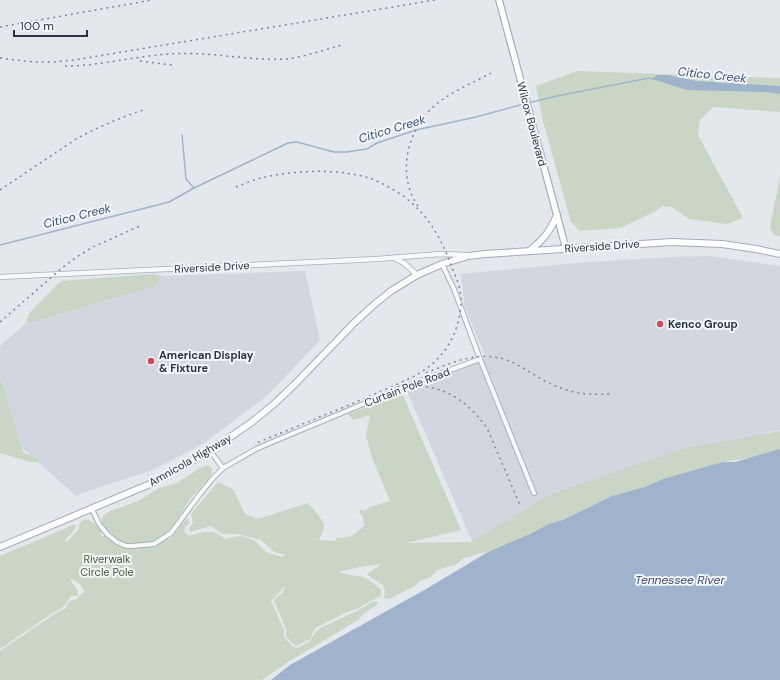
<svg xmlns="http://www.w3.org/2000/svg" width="780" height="680" viewBox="0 0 780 680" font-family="'DM Sans',sans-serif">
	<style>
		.built { fill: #d2d6de }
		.green { fill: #c9d6c5 }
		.water { fill: #9fb4cc }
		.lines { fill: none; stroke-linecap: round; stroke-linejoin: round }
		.stream { stroke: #9fb4cc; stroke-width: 1.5 }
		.minor-casing { stroke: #a9aeb7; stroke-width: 6 }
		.tertiary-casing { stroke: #a9aeb7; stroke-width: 6 }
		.secondary-casing { stroke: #a9aeb7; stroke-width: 8 }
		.primary-casing { stroke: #a3abb8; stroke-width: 8 }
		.minor { stroke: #f7f8fa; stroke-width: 4 }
		.tertiary { stroke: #f7f8fa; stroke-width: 4.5 }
		.secondary { stroke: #fff; stroke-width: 5.5 }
		.primary { stroke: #fff; stroke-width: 6 }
		.rail { stroke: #7d8696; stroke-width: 1.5; stroke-dasharray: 2 4; stroke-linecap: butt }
		.poi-dot { fill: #d1495b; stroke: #f4f6f9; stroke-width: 1.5 }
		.labels { text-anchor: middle; stroke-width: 4; stroke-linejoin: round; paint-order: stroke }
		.street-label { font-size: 11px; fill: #2b3445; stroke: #f4f6f9 }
		.poi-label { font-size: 11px; font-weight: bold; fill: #2b3445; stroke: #f4f6f9; text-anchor: start }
		.park-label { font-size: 11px; fill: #3f6138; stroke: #f4f6f9 }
		.water-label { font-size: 12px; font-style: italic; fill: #34527a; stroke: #f4f6f9 }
	</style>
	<rect width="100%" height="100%" fill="#e4e7ec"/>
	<!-- built -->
	<g class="built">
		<path d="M710 256 780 266V430L768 432 488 539 472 541 407 391 486 358 464 305 461 274 575 263 669 257Z"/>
		<path d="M305 271 320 340 268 395 204 443 153 470 91 490 76 496 21 447 0 377V346L26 323 34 322 55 315 153 287 162 276Z"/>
	</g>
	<!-- green -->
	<g class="green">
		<path d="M577 71 780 78V112L713 107 700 120 698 135 743 218 727 224 689 219 672 207 663 206 654 212 620 228 580 231 571 222 543 121 536 86Z"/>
		<path d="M780 175V237L774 235 770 228Z"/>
		<path d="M153 274 162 276 153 287 55 315 34 322 26 323 29 314 32 310 61 281Z"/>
		<path d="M0 377 23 452C28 456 36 455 39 462H30L0 453Z"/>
		<path d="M402 393 461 530 406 543 471 542 549 495 681 449 780 431V453L723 462 563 520 488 552 476 554 472 556 464 558 457 564 437 570 431 577 420 581 413 587 389 599 384 598 385 591 383 585 373 579 367 574 382 564 359 567 339 572C346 575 351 575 358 576 367 577 375 584 381 590V596L374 599 359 608 345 613 315 628 310 639 296 646 286 637V629L274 600 282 593 286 586 284 587 271 601 284 630V637L292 646 297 648 309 642 315 633 320 628 357 611 374 601 378 602 377 605 364 613 358 620 288 662 262 680H0V651L56 613 66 608 68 603 72 600 77 599 81 594 85 591 80 584 71 578C71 586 78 585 78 595L76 596H70C67 604 62 609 54 612L0 649V556L50 535 75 524 76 525C76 531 68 535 65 541H68L78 530 80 522 86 519C93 522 96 525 101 531V536H114L106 528 101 520 106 513 140 500 159 488 177 483 198 469 208 465 212 469V474L190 499 173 526 165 534 158 538 170 539 187 518 190 523 185 527 184 531 187 535C192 536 195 534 200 533 211 530 217 533 225 539L233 537 241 536 254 540 266 552 282 557 286 555 274 552 261 540 238 534H222L211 526 190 532 189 528 193 523 191 514 218 482 233 489 245 514 258 519 308 503C313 509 325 521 324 528 323 533 320 536 319 540L336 541V538C351 537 354 537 364 525L363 516 359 513 361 509 364 511 370 507 390 501 372 458 366 435 370 415 353 420 348 414 376 404Z"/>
	</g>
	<!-- water -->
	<g class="water">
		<path d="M657 75H668L696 81 780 86V94L767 92 687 90 652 79Z"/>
		<path d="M780 449V680H271L290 665 426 589 488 552 530 534 549 524 563 520 612 496 645 487 663 479 723 462H735Z"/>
	</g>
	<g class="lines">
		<!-- stream -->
		<g class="stream">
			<path d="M528 103 557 96 649 78 654 79"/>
			<path d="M182 135 186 179 194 188"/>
			<path d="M0 245 169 202 194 188 288 143 297 142 334 152H346L367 149 377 143 416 130 476 117 524 104"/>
		</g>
		<defs>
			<g id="minor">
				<path d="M442 264 454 289 480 359 534 493"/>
				<path d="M210 451 223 468 256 449 277 440 404 387 480 359"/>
				<path d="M92 509 99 524 108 535 117 542 126 546H132L154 544 171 533 200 494 213 478 223 468"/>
			</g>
			<g id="tertiary">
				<path d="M394 258 404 263 417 275"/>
				<path d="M0 277 377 259 440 254 468 255"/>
			</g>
			<path id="secondary" d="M499 0 566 249"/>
			<g id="primary">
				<path d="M529 251C544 239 549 233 557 215"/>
				<path d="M0 547 150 484 210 451 252 422 274 404 295 384 355 322 376 303 391 291 417 275 442 264 468 256 485 254 672 242 722 244 756 249 780 254"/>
			</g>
		</defs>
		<!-- minor casing -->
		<use href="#minor" class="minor-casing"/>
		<!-- tertiary casing -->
		<use href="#tertiary" class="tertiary-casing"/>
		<!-- secondary casing -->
		<use href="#secondary" class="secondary-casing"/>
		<!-- primary casing -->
		<use href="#primary" class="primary-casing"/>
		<!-- minor -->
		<use href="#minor" class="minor"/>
		<!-- tertiary -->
		<use href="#tertiary" class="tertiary"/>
		<!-- secondary -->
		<use href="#secondary" class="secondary"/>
		<!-- primary -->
		<use href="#primary" class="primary"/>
		<!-- rail -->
		<g class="rail">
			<path d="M0 27 152 0"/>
			<path d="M0 58 33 62H53L74 60 435 0"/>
			<path d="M140 61 172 65"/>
			<path d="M65 66C100 66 135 56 170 54 209 51 247 61 286 59 304 57 324 50 342 45"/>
			<path d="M236 187C244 184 253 180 261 178 294 170 340 168 372 179 387 185 404 195 415 206 433 223 444 245 452 268 455 275 459 283 460 291 464 311 455 340 441 355 428 371 409 379 391 387 377 393 363 399 349 405 317 418 286 431 254 444"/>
			<path d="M0 190 76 139C98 127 122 117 146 109"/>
			<path d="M418 206C414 200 411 194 409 187 401 159 412 127 432 108 446 94 473 83 491 73"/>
			<path d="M0 322 63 267 78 256 93 247 142 225"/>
			<path d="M426 373C448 364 470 354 494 357 512 359 527 371 543 380 568 393 582 395 610 394"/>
			<path d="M396 388C435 380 464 396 487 428L520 505"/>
		</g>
	</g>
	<!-- markers -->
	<g class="poi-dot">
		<circle cx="660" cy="324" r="4"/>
		<circle cx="151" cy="361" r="4"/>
	</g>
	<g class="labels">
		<!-- street labels -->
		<g class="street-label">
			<text transform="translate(532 124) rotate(75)" y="4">Wilcox Boulevard</text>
			<text transform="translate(602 246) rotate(-4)" y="4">Riverside Drive</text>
			<text transform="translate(212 267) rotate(-3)" y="4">Riverside Drive</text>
			<text transform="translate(407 387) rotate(-21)" y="4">Curtain Pole Road</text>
			<text transform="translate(190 460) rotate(-30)" y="4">Amnicola Highway</text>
		</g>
		<!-- poi labels -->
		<g class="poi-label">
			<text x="668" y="328">Kenco Group</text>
			<text x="159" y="359">American Display<tspan x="159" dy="13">&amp; Fixture</tspan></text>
		</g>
		<!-- park labels -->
		<g class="park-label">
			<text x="107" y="563">Riverwalk<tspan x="107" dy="13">Circle Pole</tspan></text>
		</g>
		<!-- water labels -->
		<g class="water-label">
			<text transform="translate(712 75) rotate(6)" y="4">Citico Creek</text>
			<text transform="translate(392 129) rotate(-17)" y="4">Citico Creek</text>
			<text transform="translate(77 216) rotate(-14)" y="4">Citico Creek</text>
			<text x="680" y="584">Tennessee River</text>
		</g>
	</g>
	<!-- scale -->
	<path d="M14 30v6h73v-6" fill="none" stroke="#2b3445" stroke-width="2"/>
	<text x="20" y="30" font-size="12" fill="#2b3445" stroke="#f4f6f9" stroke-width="3" paint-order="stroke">100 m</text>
</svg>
